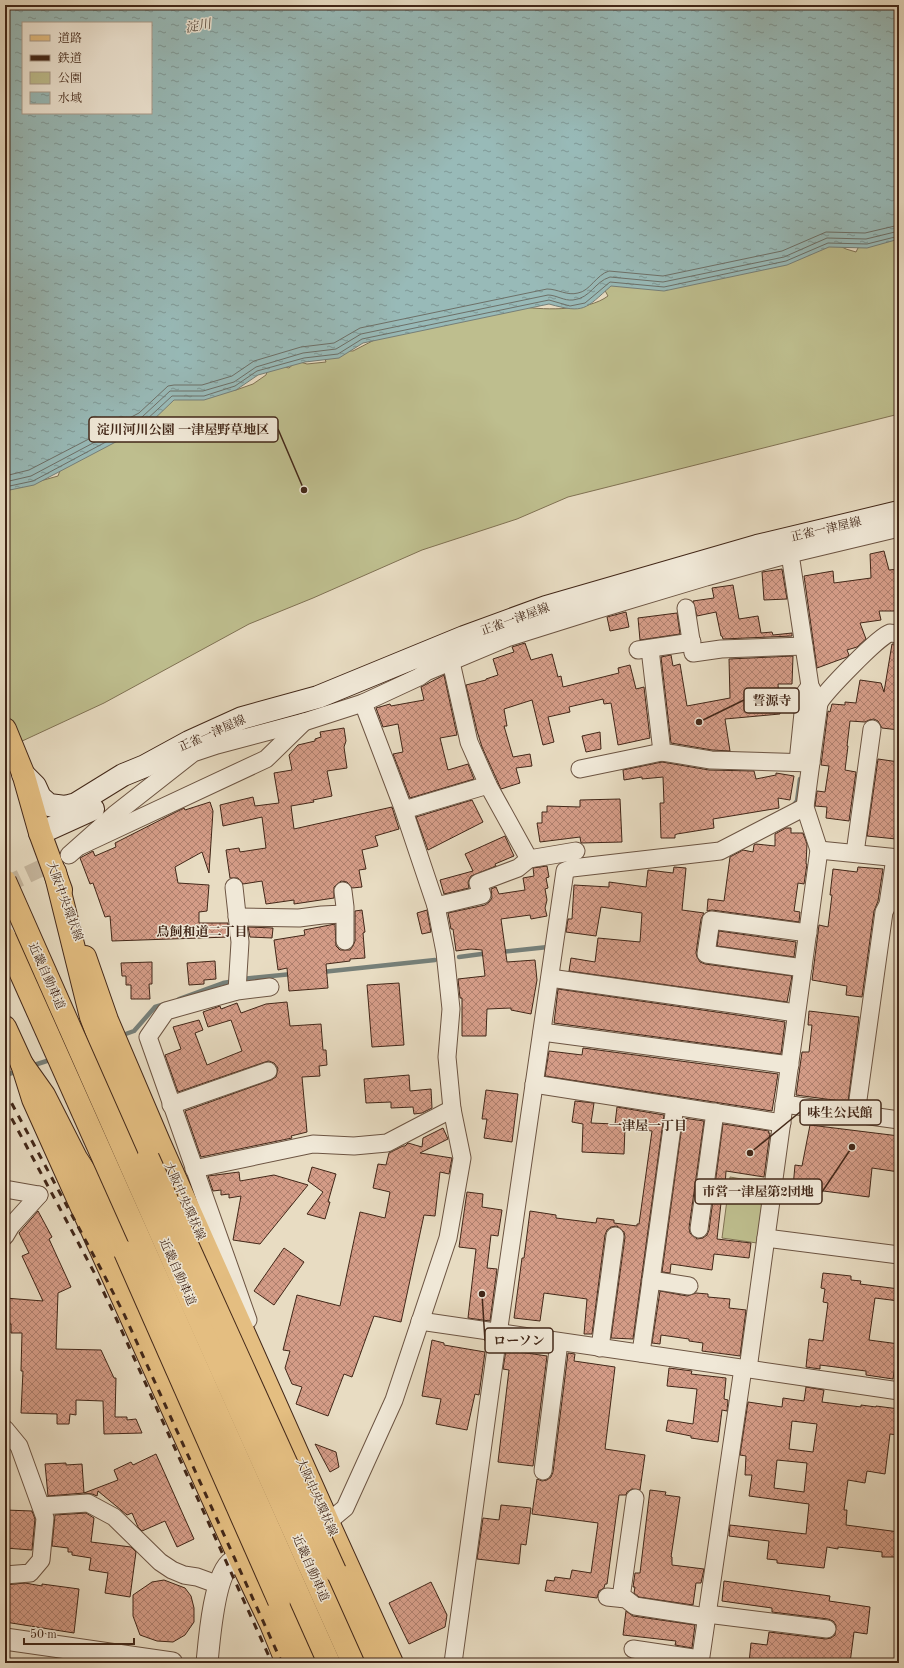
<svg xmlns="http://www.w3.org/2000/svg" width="904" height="1668" viewBox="0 0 904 1668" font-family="'Old Standard TT','Noto Serif JP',serif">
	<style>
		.green { fill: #bebe8e; stroke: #807253 }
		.water { fill: url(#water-ripples); stroke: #767f78; fill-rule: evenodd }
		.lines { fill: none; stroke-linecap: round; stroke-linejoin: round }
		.shore { stroke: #6d7068; stroke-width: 1 }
		.stream { stroke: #767f78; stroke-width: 4.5 }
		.building { fill: url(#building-cross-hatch); stroke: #422718; fill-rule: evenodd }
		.minor-tunnel { stroke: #c7b8a0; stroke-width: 17; stroke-dasharray: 17 8; stroke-linecap: butt }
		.minor-casing { stroke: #6c5442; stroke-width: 19 }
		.tertiary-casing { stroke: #6c5442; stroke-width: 23 }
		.secondary-casing { stroke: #422718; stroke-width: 24 }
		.primary-casing { stroke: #422718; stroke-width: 24 }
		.motorway-casing { stroke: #422718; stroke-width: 24 }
		.minor { stroke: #f0e8d7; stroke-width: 17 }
		.tertiary { stroke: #f0e8d7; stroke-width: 21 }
		.secondary { stroke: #f0e8d7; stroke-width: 22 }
		.primary { stroke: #e4be81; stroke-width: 22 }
		.motorway { stroke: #e4be81; stroke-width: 22 }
		.rail { stroke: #422718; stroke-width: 3; stroke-dasharray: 7 7; stroke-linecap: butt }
		.motorway-bridge-casing { stroke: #422718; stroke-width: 24; stroke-linecap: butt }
		.motorway-bridge { stroke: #e4be81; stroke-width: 22 }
		.labels { text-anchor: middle; stroke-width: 3; stroke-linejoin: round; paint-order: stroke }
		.street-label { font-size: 12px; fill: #422718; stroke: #f0e8d7 }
		.water-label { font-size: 13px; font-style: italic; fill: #584c40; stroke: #f0e8d7 }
		.neighbourhood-label { font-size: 13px; font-weight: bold; fill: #422718; stroke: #f0e8d7 }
		.leader { fill: none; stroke: #422718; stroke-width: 1.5 }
		.callout-dot { fill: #422718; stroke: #f0e8d7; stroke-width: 1.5 }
		.callout { fill: #f0e8d7; stroke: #422718; stroke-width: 1.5 }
		.callout-label { font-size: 13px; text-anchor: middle; font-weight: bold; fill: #422718 }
	</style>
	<defs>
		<pattern id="water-ripples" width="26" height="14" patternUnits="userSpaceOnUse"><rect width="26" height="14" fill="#98bab8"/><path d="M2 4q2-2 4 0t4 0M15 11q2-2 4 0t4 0" fill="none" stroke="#7e9795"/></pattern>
		<pattern id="building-cross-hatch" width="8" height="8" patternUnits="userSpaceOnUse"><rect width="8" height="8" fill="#d49c87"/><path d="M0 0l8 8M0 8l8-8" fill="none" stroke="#ae7f6d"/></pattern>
	</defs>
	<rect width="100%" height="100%" fill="#e8dcc2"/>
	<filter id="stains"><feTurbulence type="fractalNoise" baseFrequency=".005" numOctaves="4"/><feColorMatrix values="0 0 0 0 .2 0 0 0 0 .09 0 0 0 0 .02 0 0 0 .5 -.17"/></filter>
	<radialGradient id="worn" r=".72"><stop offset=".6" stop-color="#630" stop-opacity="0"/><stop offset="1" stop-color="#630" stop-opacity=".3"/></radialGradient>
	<!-- green -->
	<g class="green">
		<path d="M899 230V414L568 497 517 519 422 550 313 598 249 624 104 703 5 749V491L58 476 64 460 174 396 236 390 253 384 266 375 269 366H280L289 368 297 361 307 364 326 362 322 350 353 351 380 337 523 307C547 310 588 311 608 296L603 287 834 243 846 249 856 252 862 240Z"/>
		<path d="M730 1177 765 1183 757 1243 722 1238Z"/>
	</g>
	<!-- water -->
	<path class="water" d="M5 5H899V239L867 248 829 247 787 265 664 291 611 286C585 309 585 314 549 304L363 343 339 358 305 362 258 375 236 390 204 400H174L148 425 34 485 5 491ZM23 23H151V113H23Z"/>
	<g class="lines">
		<!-- shore -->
		<g class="shore">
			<path d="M5 476 29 470 139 413 168 386 174 385H202L232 376 254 361 301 347 334 343 360 328 547 289C558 289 567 296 578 293 590 291 596 275 609 271L663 276 782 251 826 232 865 233 899 225"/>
			<path d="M5 482 31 476 142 417 170 391H203L234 382 256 367 303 353 336 349 361 334 548 295C556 295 564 301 573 300 591 298 594 282 610 277L663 282 784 257 827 238 866 239 899 231"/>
			<path d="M5 487 33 481 145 421 172 396H204L235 386 257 371 304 358 338 354 362 339 549 300 570 306 585 303 610 282 664 287 786 261 828 243 867 244 899 236"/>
		</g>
		<!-- stream -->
		<g class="stream">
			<path d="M793 806 797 801 800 779"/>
			<path d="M500 952 548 947"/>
			<path d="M459 957 489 953"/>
			<path d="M322 972 435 960"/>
			<path d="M242 979 292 974"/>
			<path d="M179 999 223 983 235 981"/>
			<path d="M120 1036 134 1031 155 1007 165 1004"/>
			<path d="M31 1066 53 1059"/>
			<path d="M5 1075 19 1071"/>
		</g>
	</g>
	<!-- building -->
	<g class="building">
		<path d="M884 551 889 570 899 569V611H879L881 620 860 623 866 639 857 647 847 650 849 655 847 657 817 668 804 576 833 571 834 583 871 578 870 554Z"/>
		<path d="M782 569 787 599 764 600 762 572Z"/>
		<path d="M733 585 739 619 758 616 761 633 772 632 773 635 792 633V636L723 639 722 636H721L716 612 697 616 693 601 714 598 712 588Z"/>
		<path d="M626 612 629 627 610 631 607 617Z"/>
		<path d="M677 613 680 634 640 640 638 618Z"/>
		<path d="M525 643 531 660 552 654 558 677 561 676 563 687 619 673 618 668 630 665 636 689 644 687 650 738 618 745 611 703 604 704 603 699 569 707 570 712 548 717 554 742 543 745 532 700 504 709 507 726H504L513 757 530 754 532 766 516 768 520 783 501 789 482 747 477 731 466 685 486 680V679L498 675 493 659 514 652 512 647Z"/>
		<path d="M892 644H899V730L882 728 878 721 874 719 869 720 865 722 850 721 847 746H848L845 770 856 772 849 821 826 818 827 807 815 806 817 791 825 792 829 766 821 765 828 711 830 712 832 704 845 705V702L856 703 860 680 881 683 884 692Z"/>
		<path d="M671 655 673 666 680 664 687 706 730 698 729 659 793 656 792 684H778L780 714 725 719 730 751 712 750 671 743 661 657Z"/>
		<path d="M444 675 457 735 440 738 448 770 468 764 474 779 410 798 393 754 403 752 398 724 383 727 376 708 390 704 391 706 424 700 421 687Z"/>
		<path d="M344 728 346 741 344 747 347 768 327 771 332 796 313 800 314 802 291 806 294 829 392 807 399 829 375 836 378 846 362 850 366 869 359 870 362 887 352 888 347 882 341 881 334 887V898L294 904V900L266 904 262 881 243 884 238 878H230L226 850 239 848 240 852 266 848 262 817 223 826 220 805 253 797 255 806 279 803 274 773 292 770 289 755 298 745 315 741V739L321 737 320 732Z"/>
		<path d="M600 732 601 749 586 752 582 736Z"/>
		<path d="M878 759 899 762V804L897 818 899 819 896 839 867 836Z"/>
		<path d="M662 762 709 770 754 771 756 779 776 775V773L794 776 790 800 778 798 779 808 713 819 714 828 677 834 675 835V838H661L660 803H664L663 777 642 779V777L624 780 623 770Z"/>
		<path d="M620 799 622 842 581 843 580 837 540 842 537 823H542V812H547V806L580 807V800Z"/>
		<path d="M472 800 483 822 428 850 416 817Z"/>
		<path d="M210 802 213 811 209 873 202 852 175 867 178 883 209 885 207 911 199 912V923H228L229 937 112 941 110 916 105 917 93 883 90 884 80 858 93 851 95 856 116 847 115 843 184 808 185 810Z"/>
		<path d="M786 828H791V833H803L807 844 806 864H807L804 884 798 883 794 911 800 912 799 922 712 910 707 911 708 899 724 901 730 857 743 850 753 852 754 845 756 844 775 846V834Z"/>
		<path d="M505 836 514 856 495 864 496 866 471 876 468 882 469 888 444 894 440 880 473 871 465 854Z"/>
		<path d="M547 866 549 877 546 878 548 888 545 889 547 900 545 908 547 916 531 919 530 915 501 919 507 962 535 960 537 980 531 1014 511 1010V1008L487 1009 486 1036H462V998H460L458 979 485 976 482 950 471 949 456 951 453 929H451L448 913 485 905 489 902 492 898 491 889 496 887 499 894 525 890 523 878 534 876 533 868Z"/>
		<path d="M674 867 686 868 682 910 704 913 701 919 696 953 697 957 700 962 705 964 792 976 787 1002 569 971 571 958 595 962 598 938 640 942 642 913 601 907 596 936 566 932 568 919H572L574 885 609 887V882L646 887 648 870 673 873Z"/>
		<path d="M858 867 883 869 878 901 874 911 862 997 846 995 847 986 812 980 819 925 828 927 832 895H830L833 869 857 872Z"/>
		<path d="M362 910 365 932 363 933 365 958 350 959V961L326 964 328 988 289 991 287 968 278 970 274 940 305 935 304 930 335 924 336 946 340 950H350L353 946 355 941V911Z"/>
		<path d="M427 910 431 932 422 934 417 913Z"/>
		<path d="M248 927 273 928 272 938 250 937Z"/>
		<path d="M719 931 796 942 794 957 717 946Z"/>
		<path d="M215 961 216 979 204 980V984L189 985 187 963Z"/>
		<path d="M152 962V984H149L150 999H131V985H126V976H122L121 963Z"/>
		<path d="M399 983 404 1045 372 1047 367 985Z"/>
		<path d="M558 989 785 1022 781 1054 554 1023Z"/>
		<path d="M287 1002 290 1026 321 1024 323 1050H326L327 1065 319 1066 320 1076 302 1077 307 1132 291 1136 292 1138 201 1157 185 1111 271 1080 276 1077 278 1068 274 1063 269 1061 265 1062 178 1092 165 1055 181 1049 173 1027 199 1020 203 1030 195 1033 207 1065 242 1051 231 1020 208 1027 203 1012 220 1006 221 1009 237 1003 241 1013 266 1004Z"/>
		<path d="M809 1011 859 1017 848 1102 796 1095 802 1052H809L812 1025H808Z"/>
		<path d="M583 1048 778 1074 772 1111 545 1076 549 1051 582 1055Z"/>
		<path d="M409 1075 410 1091 431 1089 432 1108 422 1113 414 1114 413 1107 391 1108V1102L366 1103 364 1079Z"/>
		<path d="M486 1090 518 1094 512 1142 484 1138 487 1119H482Z"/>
		<path d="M575 1101 594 1103 591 1123 615 1124 617 1107 664 1115 633 1339 611 1338 625 1237 624 1232 617 1226 611 1227 607 1230 605 1235 592 1334H584L587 1299 544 1293 540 1321 514 1318 522 1258H524L530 1211 556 1215V1218L596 1223 597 1218 614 1220V1223L637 1226V1224H639L652 1131 625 1127 624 1154 582 1152 583 1124 572 1122Z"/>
		<path d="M683 1118 704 1121 689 1228 690 1233 697 1239 703 1238 707 1235 709 1230 723 1124 769 1131 768 1133H770L764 1177 726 1171 725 1186 723 1185 717 1239 751 1243 749 1258 714 1254 712 1270 671 1264 670 1273 662 1272Z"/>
		<path d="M810 1125 899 1136V1172L872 1168 869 1197 793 1187 795 1165 802 1166Z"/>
		<path d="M443 1128 448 1139 420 1153 452 1158 449 1174 440 1172 435 1216 424 1215 401 1322 374 1316 352 1377 344 1374 328 1416 296 1404 302 1387 292 1384 285 1368 290 1351 283 1350 297 1295 340 1306 360 1212 385 1218 390 1192 373 1188 378 1164 386 1165 389 1153 403 1146H405L408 1143 422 1147 423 1138Z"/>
		<path d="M312 1167 336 1174 328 1202H330L325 1219 307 1214 323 1192 308 1181Z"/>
		<path d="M239 1172 240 1181 274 1175 308 1185 260 1244 233 1240 241 1196 229 1198V1194L221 1195V1190L213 1191 208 1176Z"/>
		<path d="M467 1192 483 1194 482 1207 502 1210 498 1236 491 1235 487 1268 497 1269 490 1321 468 1318 476 1249 459 1247Z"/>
		<path d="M38 1211 52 1237 49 1239 71 1287 58 1293 56 1349 101 1350 114 1378H116L115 1417H127V1420L136 1419 142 1433 104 1434 103 1401 76 1400V1415L70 1414 69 1424H57V1414L21 1413 23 1371H21L22 1333H11V1324L5 1323V1298L43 1301 22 1256 29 1253 19 1233Z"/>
		<path d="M284 1248 304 1262 274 1305 254 1291Z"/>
		<path d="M823 1273 851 1276V1280L861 1281 860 1284 899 1289V1301L875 1298 869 1340 899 1344V1359H896L893 1379 866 1375V1371L820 1365V1369L806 1367 809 1339 823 1341 828 1303 823 1302 825 1289 821 1288Z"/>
		<path d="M660 1291 687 1296 696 1293 708 1294V1297L730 1299 729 1308 746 1310 740 1356 702 1351 703 1343 689 1341V1339L661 1335 660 1344 652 1343Z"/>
		<path d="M432 1340 444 1343V1345L485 1352 479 1395 475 1394 467 1430 436 1424 441 1399 422 1396Z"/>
		<path d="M506 1350 547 1356 533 1466 498 1462 509 1370 503 1369Z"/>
		<path d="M568 1353 575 1354 574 1361 615 1367 605 1449 645 1455 640 1490 632 1489 627 1492 626 1495H619L607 1584H605L604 1588 599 1591 597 1598 545 1591 547 1580 554 1581 555 1577 570 1579 572 1570 591 1573 598 1523 532 1514 537 1479 542 1481 547 1480 551 1477 553 1472Z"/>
		<path d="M669 1368 692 1371 691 1374 726 1378 724 1399 728 1400 727 1411 722 1410 718 1442 691 1438V1436L666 1431 668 1420 693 1424 697 1389 667 1386Z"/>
		<path d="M806 1387 824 1390 822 1402 861 1407V1405L876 1407V1406L899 1409 898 1435 890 1434 885 1474 867 1471 865 1483 848 1480 844 1510H847L846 1525 899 1532V1557H882V1552L838 1547V1549L827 1547 824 1568 777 1563V1560L767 1559 769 1541 729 1536 730 1525 806 1534 809 1504 749 1496 752 1475H745L746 1456 740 1455 748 1402 782 1407 783 1398 804 1401ZM792 1421 817 1424 813 1452 789 1449ZM777 1460 807 1463 804 1492 774 1488Z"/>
		<path d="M315 1444 336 1452 339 1467 330 1472Z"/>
		<path d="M156 1454 194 1539 177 1547 165 1521 142 1531 138 1527 132 1513 127 1515 98 1491 97 1496 92 1494 84 1493 118 1480 114 1470 131 1462 133 1465Z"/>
		<path d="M66 1463V1465L82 1464 84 1493 48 1496 45 1464Z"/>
		<path d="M650 1490 666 1492 665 1495 680 1497 671 1557H672V1565L704 1569 701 1583H696L693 1605 639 1597 634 1593 635 1587H633L635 1573H640Z"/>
		<path d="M501 1505 531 1508 526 1545 521 1544 519 1564 477 1559 483 1518 499 1520Z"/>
		<path d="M5 1510 32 1511 35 1519 32 1550 5 1548Z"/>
		<path d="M86 1513 94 1518 91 1542 131 1547 136 1552 130 1597 105 1593 108 1573 89 1570 91 1558 72 1555V1552H68V1548L52 1546 55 1515Z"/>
		<path d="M164 1580 185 1588 191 1596 194 1608V1622L185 1635 173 1642 157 1641 140 1635 133 1616V1595L152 1582Z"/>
		<path d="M724 1581 830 1596 829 1601 870 1607 867 1634 854 1632 850 1663H749L751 1643 767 1645 769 1632 826 1639 831 1638 835 1635 836 1625 833 1621 828 1619 772 1612V1608L722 1601Z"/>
		<path d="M431 1582 447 1615 445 1627 409 1644 389 1603Z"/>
		<path d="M25 1583 42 1586V1584L79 1589 74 1633 5 1622V1585Z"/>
		<path d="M626 1611 633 1616 695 1625 692 1648 675 1645 676 1641 623 1635Z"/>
	</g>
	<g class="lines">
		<!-- minor-tunnel -->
		<path class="minor-tunnel" d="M5 885 61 859"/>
		<defs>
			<g id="minor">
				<path d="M686 608 693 653 721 649 804 646"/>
				<path d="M650 649 662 752 711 760 811 763"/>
				<path d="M638 650 692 642"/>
				<path d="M451 662 469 742 488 785 529 859"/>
				<path d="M819 703C825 692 879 636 890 633 892 633 896 634 899 634"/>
				<path d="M798 762 805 693 810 686"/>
				<path d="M580 769 662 752"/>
				<path d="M404 810 488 785"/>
				<path d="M80 846 266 759 304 722 363 703 419 677 426 672 507 638 593 611 706 577 790 554 899 528"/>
				<path d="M819 850 899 858"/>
				<path d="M855 853 872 729"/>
				<path d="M69 855 114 815 193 753 217 745 304 722"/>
				<path d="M234 887 240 942 237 991"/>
				<path d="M343 891 345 907V941"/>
				<path d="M436 906 482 895 478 883 518 868 529 859 576 851"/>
				<path d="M237 917 299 918 322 915 344 914"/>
				<path d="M803 968 706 954 711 920 808 933"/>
				<path d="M550 978 796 1013"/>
				<path d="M542 1032 790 1065"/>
				<path d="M534 1084 782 1123"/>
				<path d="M784 1104 899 1120"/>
				<path d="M171 1105 268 1071"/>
				<path d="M856 1114 884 912 888 904 895 858"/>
				<path d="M194 1169 313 1144 354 1146 387 1143 452 1109"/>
				<path d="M5 1189 39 1195"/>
				<path d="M699 1229 715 1112"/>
				<path d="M5 1236 11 1226 39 1195"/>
				<path d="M766 1238 899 1255"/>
				<path d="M651 1280 689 1286"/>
				<path d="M248 1320 148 1037 166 1011 237 991 270 987"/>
				<path d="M420 1321 899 1391"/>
				<path d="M600 1348 615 1236"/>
				<path d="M641 1353 675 1106"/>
				<path d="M748 1369 819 850 805 807 819 703 810 686 790 554"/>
				<path d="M5 1429 19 1446 45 1518 41 1560 30 1573 5 1575"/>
				<path d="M543 1471 559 1342"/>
				<path d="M41 1506 88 1503 114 1517 160 1562 172 1570 184 1575 197 1577 219 1585"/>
				<path d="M328 1522 345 1508 394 1400 448 1238 462 1158 452 1109 447 1057 451 1009 445 952 436 906 403 808 363 703"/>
				<path d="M607 1597 626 1599 635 1606 706 1617"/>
				<path d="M621 1598 635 1498"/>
				<path d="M707 1614 827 1629"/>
				<path d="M633 1649 700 1659"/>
				<path d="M453 1663 498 1334 565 871 572 868 720 851 805 807"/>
				<path d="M700 1663 743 1368"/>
			</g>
			<g id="tertiary">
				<path d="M5 1639 172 1663"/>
				<path d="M207 1663C209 1642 214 1574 232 1562 239 1558 248 1555 255 1552"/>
			</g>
			<g id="secondary">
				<path d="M23 774 35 786 40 797 49 805 65 807 76 804 123 775 145 766 189 742 242 718 318 697 464 637 546 607 757 546 899 512"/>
				<path d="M40 833 93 809"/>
			</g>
			<g id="primary">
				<path d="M5 729 23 773 40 833 61 890"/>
				<path d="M85 957 107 1020 159 1142 328 1522 392 1663"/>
				<path d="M5 1027 22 1064 33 1099 240 1559 271 1624 287 1663"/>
			</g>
			<g id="motorway">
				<path d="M55 872 91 1017 124 1105 148 1158"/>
				<path d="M22 1064 44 1095 76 1158 91 1181 125 1252"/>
				<path d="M335 1571 375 1663"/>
				<path d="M279 1601 309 1663"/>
			</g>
		</defs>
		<!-- minor casing -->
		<use href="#minor" class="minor-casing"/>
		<!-- tertiary casing -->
		<use href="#tertiary" class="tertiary-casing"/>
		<!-- secondary casing -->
		<use href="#secondary" class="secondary-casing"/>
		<!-- primary casing -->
		<use href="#primary" class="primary-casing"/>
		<!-- motorway casing -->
		<use href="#motorway" class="motorway-casing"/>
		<!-- minor -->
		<use href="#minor" class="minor"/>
		<!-- tertiary -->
		<use href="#tertiary" class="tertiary"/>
		<!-- secondary -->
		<use href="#secondary" class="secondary"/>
		<!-- primary -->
		<use href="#primary" class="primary"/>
		<!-- motorway -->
		<use href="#motorway" class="motorway"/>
		<!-- rail -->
		<g class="rail">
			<path d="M5 1091 102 1271 124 1314 282 1663"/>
			<path d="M5 1106 95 1274 116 1318 272 1663"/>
		</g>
		<defs>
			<g id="motorway-bridge">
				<path d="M5 881 185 1288 353 1663"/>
				<path d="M5 938 329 1663"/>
				<path d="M148 1158 335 1571"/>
				<path d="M125 1252 279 1601"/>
			</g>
		</defs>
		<!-- motorway-bridge casing -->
		<use href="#motorway-bridge" class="motorway-bridge-casing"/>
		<!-- motorway-bridge -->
		<use href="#motorway-bridge" class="motorway-bridge"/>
	</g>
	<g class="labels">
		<!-- street labels -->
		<g class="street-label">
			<text transform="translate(826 529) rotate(-13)" y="4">正雀一津屋線</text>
			<text transform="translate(515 619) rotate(-20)" y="4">正雀一津屋線</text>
			<text transform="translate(212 733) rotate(-24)" y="4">正雀一津屋線</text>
			<text transform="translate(65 901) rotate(70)" y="4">大阪中央環状線</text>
			<text transform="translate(47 976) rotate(66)" y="4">近畿自動車道</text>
			<text transform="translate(185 1201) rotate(66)" y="4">大阪中央環状線</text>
			<text transform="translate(178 1272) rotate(66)" y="4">近畿自動車道</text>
			<text transform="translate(317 1497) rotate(66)" y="4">大阪中央環状線</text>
			<text transform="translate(311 1568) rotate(66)" y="4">近畿自動車道</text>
		</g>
		<!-- water labels -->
		<g class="water-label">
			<text transform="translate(198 25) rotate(-10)" y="5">淀川</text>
		</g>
		<!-- neighbourhood labels -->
		<g class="neighbourhood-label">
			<text x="202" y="936">鳥飼和道二丁目</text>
			<text x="648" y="1130">一津屋一丁目</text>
		</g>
	</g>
	<!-- callouts -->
	<path class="leader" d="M304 490L278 429M699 722L744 700M750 1153L800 1112M852 1147L822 1192M482 1294L485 1341"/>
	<g class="callout-dot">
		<circle cx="304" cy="490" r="4"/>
		<circle cx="699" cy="722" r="4"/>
		<circle cx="750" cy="1153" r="4"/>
		<circle cx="852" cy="1147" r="4"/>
		<circle cx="482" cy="1294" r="4"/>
	</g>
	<g class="callout">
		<rect x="89" y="417" width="189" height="25" rx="4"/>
		<rect x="744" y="688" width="55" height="25" rx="4"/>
		<rect x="800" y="1100" width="81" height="25" rx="4"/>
		<rect x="695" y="1179" width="127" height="25" rx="4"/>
		<rect x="485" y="1328" width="68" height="25" rx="4"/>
	</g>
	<g class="callout-label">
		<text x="183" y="434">淀川河川公園 一津屋野草地区</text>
		<text x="772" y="705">誓源寺</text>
		<text x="840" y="1117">味生公民館</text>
		<text x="758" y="1196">市営一津屋第2団地</text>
		<text x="519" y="1345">ローソン</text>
	</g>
	<!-- margin -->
	<rect width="904" height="1668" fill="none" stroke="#e8dcc2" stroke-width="20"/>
	<rect x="6" y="6" width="892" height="1656" fill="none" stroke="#422718" stroke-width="2"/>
	<rect x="10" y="10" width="884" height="1648" fill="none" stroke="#422718"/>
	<!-- legend -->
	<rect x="22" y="22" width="130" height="92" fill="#f0e8d7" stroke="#aa9b8b"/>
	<rect x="30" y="35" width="20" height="6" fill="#e4be81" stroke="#aa9b8b"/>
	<text x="58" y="42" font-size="12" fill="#422718">道路</text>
	<rect x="30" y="55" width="20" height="6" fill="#422718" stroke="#aa9b8b"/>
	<text x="58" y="62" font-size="12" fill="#422718">鉄道</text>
	<rect x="30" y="72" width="20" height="12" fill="#bebe8e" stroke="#aa9b8b"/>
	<text x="58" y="82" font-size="12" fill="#422718">公園</text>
	<rect x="30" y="92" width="20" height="12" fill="url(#water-ripples)" stroke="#aa9b8b"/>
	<text x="58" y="102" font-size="12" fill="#422718">水域</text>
	<!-- scale -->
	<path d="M24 1638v6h110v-6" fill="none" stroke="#422718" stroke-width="2"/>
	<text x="30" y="1638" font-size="12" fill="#422718" stroke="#f0e8d7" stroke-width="3" paint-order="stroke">50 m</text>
	<rect width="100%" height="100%" filter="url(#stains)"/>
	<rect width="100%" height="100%" fill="url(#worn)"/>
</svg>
